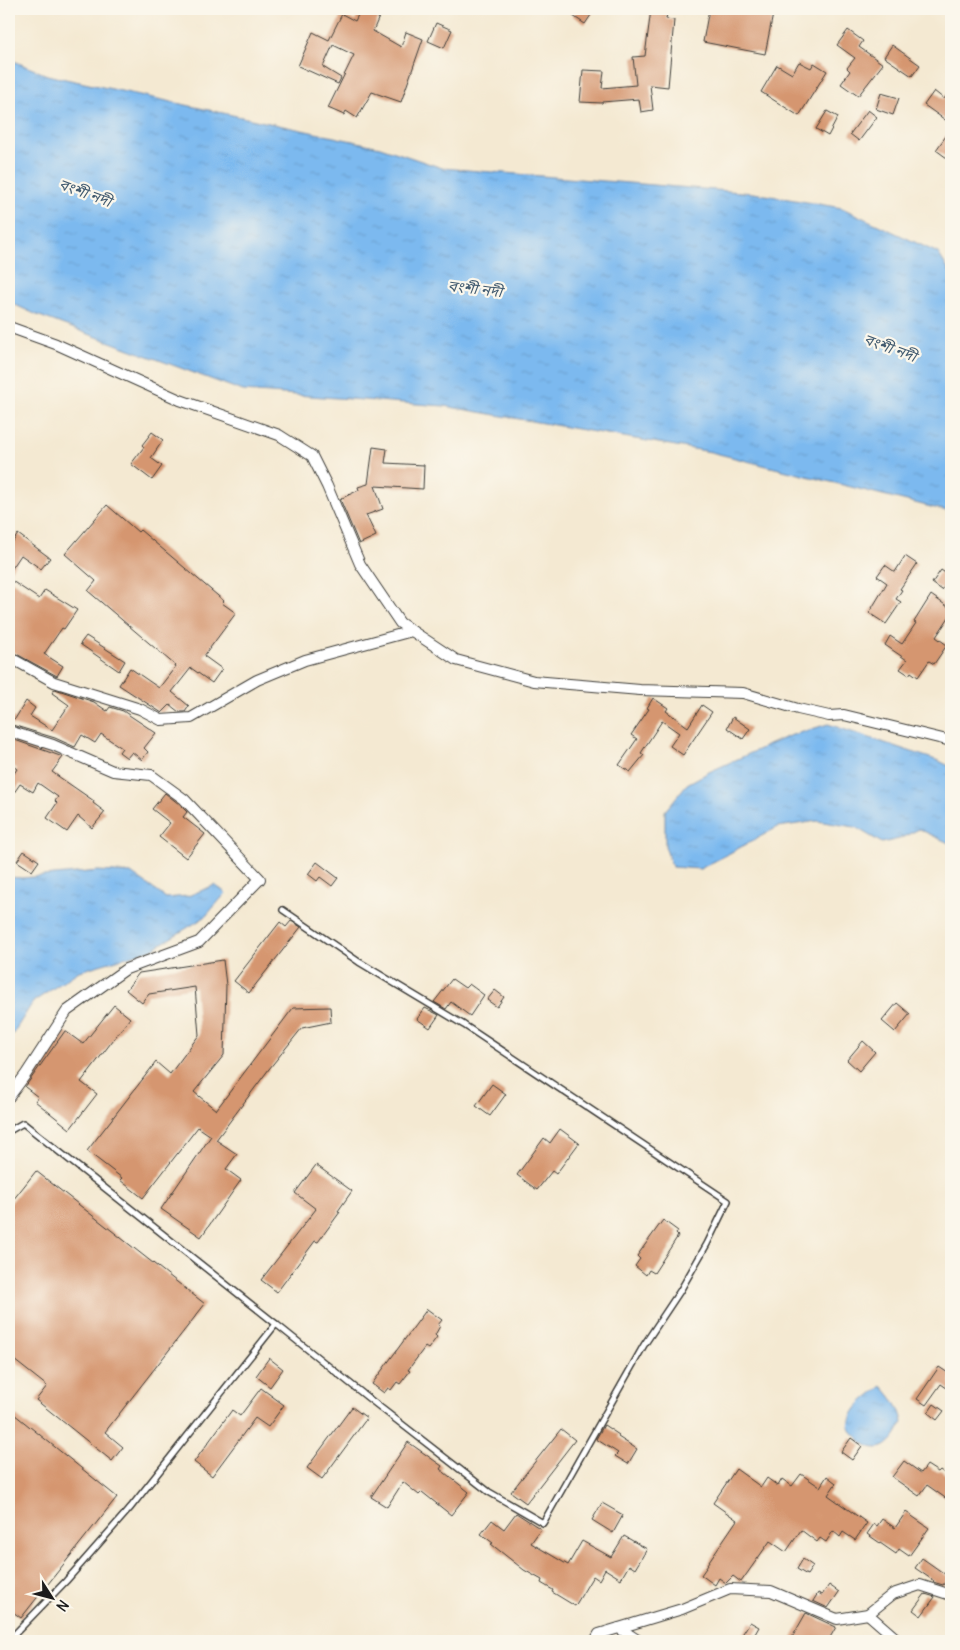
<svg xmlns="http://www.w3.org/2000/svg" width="960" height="1650" viewBox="0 0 960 1650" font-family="Delius,'Noto Sans Bengali',sans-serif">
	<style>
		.water { fill: url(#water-ripples); stroke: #4c6a86 }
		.building { fill: #d5966f }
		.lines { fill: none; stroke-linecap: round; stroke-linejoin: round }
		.service-casing { stroke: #3c3b37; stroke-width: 8 }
		.minor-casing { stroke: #3c3b37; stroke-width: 12 }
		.service { stroke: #fff; stroke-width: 5 }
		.minor { stroke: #fff; stroke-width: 10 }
		.labels { text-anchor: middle; stroke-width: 4.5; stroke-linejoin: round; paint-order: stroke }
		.water-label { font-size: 15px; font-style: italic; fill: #425b70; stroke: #fbf7ec }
	</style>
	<defs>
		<pattern id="water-ripples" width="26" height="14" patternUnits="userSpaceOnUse" patternTransform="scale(1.25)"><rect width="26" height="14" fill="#7cb9ef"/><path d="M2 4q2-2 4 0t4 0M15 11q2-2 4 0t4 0" fill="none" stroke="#6b9ecc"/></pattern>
	</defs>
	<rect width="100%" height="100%" fill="#fbf7ec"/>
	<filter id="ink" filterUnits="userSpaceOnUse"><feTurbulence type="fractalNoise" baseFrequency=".02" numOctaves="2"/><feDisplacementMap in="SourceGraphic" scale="10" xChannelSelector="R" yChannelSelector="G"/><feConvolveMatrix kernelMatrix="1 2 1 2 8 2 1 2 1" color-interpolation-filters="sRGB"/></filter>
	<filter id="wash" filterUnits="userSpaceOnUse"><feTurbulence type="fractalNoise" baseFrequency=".0096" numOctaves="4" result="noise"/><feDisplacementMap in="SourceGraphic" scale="20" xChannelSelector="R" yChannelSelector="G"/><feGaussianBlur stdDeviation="1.12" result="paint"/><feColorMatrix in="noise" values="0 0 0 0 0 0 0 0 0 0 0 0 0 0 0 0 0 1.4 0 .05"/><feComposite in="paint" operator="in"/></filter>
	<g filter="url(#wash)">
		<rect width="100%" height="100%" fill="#f4e9d2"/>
		<!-- water -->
		<g class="water">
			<path d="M9 59 47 75 380 147 442 168 753 193 842 208 938 253 951 274V512L711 452 444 406 243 391 37 315 9 302Z"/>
			<path d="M828 724 939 761 951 767V844L919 829 899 839 882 843 855 827 817 821 778 827 700 869 672 867 665 846V811L687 784 709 772 786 737Z"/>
			<path d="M98 871 131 873 166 898 188 896 215 885 226 893 205 917 151 950 79 971 33 1002 9 1040V877L22 878Z"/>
			<path d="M882 1386C892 1397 900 1407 903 1422 894 1443 880 1458 860 1440 857 1436 851 1432 850 1428 848 1424 851 1417 853 1413 859 1402 872 1394 882 1386Z"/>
		</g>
		<g id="blocks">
			<!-- building -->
			<g class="building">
				<path d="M361 9H381L376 15 379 17 373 31 401 47 406 32 423 39 401 102 372 92 357 118 346 111 344 115 328 108 354 55 333 45 323 67 341 78 338 84 298 66 313 32 329 40 342 14 355 21Z"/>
				<path d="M578 9H595L585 24 573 16Z"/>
				<path d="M651 9H668L666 19 674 20 668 87 650 85 653 110 641 112 639 99 602 102V103L580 102 583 70 604 71 602 88 636 85 633 57 645 56Z"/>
				<path d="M709 9H774L765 54 703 42Z"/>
				<path d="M436 23 452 30 444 48 428 41Z"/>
				<path d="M848 30 863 41 859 47 883 64 858 96 841 84 850 71 847 68 855 58 837 45Z"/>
				<path d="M892 45 920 65 912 76 884 57Z"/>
				<path d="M799 62 811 68 814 63 827 71 799 116 761 92 777 65 792 74Z"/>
				<path d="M951 89V124L924 105 934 91 944 99Z"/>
				<path d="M881 93 899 98 893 115 876 109Z"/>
				<path d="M868 110 877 117 859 141 850 134Z"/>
				<path d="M827 111 838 117 828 136 816 129Z"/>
				<path d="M951 129V161L936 150Z"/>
				<path d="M152 432 163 440 151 458 162 466 152 480 131 464 144 447 142 445Z"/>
				<path d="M373 447 387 449 385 463 424 465 423 489 375 486 383 509 366 515 376 536 359 544 340 499 359 490 358 487 368 484Z"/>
				<path d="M107 505 138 532 140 530 224 601 222 603 236 613 204 656 222 669 212 683 191 668 172 692 189 706 185 712H179L170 705 162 713 119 685 130 668 159 688 176 666 88 591 96 581 65 554Z"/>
				<path d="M18 534 50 558 41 569 21 555 9 573V547Z"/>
				<path d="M905 556 917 564 900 589 902 590 896 599 901 602 886 624 869 613 887 583 877 576 885 565 895 572Z"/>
				<path d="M941 570 951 577 942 590 932 583Z"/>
				<path d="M9 579 39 599 45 590 77 610 64 629 62 628 44 654 63 666 57 676 9 650V612L13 605 9 602Z"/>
				<path d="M931 595 951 609V614L936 637 947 645 934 664 929 661 918 677 911 672 909 675 900 669 907 660 885 645 890 636 902 644 916 623 914 622Z"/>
				<path d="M86 636 125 661 119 671 80 644Z"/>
				<path d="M55 689 94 702 107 711 110 707 123 711 156 733 144 748 148 752 142 760 132 752 127 758 119 752 122 748 101 734 95 743 82 735 75 747 55 738 9 724V715L15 719 26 701 35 708 30 716 52 730 69 705 52 693Z"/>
				<path d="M653 698 668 708 666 711 688 727 702 705 712 712 683 755 670 746 679 733 662 721 641 753 644 755 630 772 619 765 637 739 631 735 649 709 647 708Z"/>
				<path d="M733 717 750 729 743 739 727 728Z"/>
				<path d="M9 738 63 757 52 772 94 801 93 803 105 812 92 828 78 816 67 832 47 818 57 803 55 801 58 797 38 783 33 792 20 784 9 800V781L17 769 9 763Z"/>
				<path d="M165 793 179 804 187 812 183 817 205 834 186 858 159 837 170 823 152 809Z"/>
				<path d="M24 851 39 861 32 871 17 861Z"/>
				<path d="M317 862 338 878 332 886 320 877 317 881 308 874Z"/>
				<path d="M291 921 301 927 249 993 234 981 280 922 286 927Z"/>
				<path d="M223 960 226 985 224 1055 194 1092 216 1110 293 1008 330 1007 331 1022 302 1028 269 1069 216 1140 237 1154 226 1169 241 1180 201 1237 161 1209 211 1136 198 1127 143 1198 120 1180 122 1178 87 1151 156 1062 170 1074 199 1035 195 987 149 994 142 1003 126 990 139 973Z"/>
				<path d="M452 979 465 988 469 984 484 995 470 1016 451 1002 446 1009 434 1002Z"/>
				<path d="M495 990 504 997 497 1007 487 1000Z"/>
				<path d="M897 1003 910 1014 895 1032 882 1021Z"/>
				<path d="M114 1005 130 1018 81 1082 97 1094 70 1129 35 1101 38 1097 25 1087 65 1031 83 1044Z"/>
				<path d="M425 1008 439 1015 430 1028 417 1019Z"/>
				<path d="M863 1041 875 1052 859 1071 847 1060Z"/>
				<path d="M492 1084 506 1094 490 1116 476 1106Z"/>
				<path d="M560 1129 579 1143 556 1174 552 1171 537 1190 517 1175 544 1138 550 1143Z"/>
				<path d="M316 1165 352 1191 338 1211 340 1212 318 1242 315 1241 277 1292 261 1280 316 1209 295 1193Z"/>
				<path d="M36 1171 205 1304 105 1432 123 1447 112 1461 36 1400 47 1386 9 1356V1205Z"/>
				<path d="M663 1220 678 1231 676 1234 678 1236 654 1273 649 1270 646 1275 635 1266 640 1259 637 1256Z"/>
				<path d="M427 1309 442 1320 438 1325 440 1326 435 1335 437 1337 428 1349 425 1347 408 1370 410 1371 400 1384 397 1382 391 1390 388 1388 384 1393 372 1384Z"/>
				<path d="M269 1358 283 1369 270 1387 256 1376Z"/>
				<path d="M939 1367 951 1375V1391L941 1384 926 1405 917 1399Z"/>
				<path d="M261 1388 284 1405 268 1427 255 1418 212 1476 194 1462 232 1410 240 1416Z"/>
				<path d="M934 1404 944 1411 937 1420 928 1413Z"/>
				<path d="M352 1407 367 1418 322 1479 307 1468Z"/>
				<path d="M9 1410 117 1497 21 1618 9 1609Z"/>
				<path d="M604 1425 619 1435 618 1437 637 1449 628 1464 615 1456 618 1453 596 1439Z"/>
				<path d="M561 1429 575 1440 526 1503 511 1492Z"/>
				<path d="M851 1438 862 1446 852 1460 841 1452Z"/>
				<path d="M408 1442 442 1466 440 1469 469 1492 451 1515 422 1492 419 1495 403 1482 387 1507 371 1497Z"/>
				<path d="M904 1461 921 1473 927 1465 938 1472 940 1470 951 1478V1502L927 1485 919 1496 892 1477Z"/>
				<path d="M736 1469 761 1487 767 1478 778 1486 782 1479 792 1486 801 1474 820 1487 827 1476 836 1483 828 1495 867 1523 855 1540 843 1532 840 1537 833 1531 826 1542 820 1538 817 1542 801 1530 786 1552 770 1541 741 1582 733 1576 726 1583 719 1578 715 1585 701 1575 708 1565 707 1564 737 1520 713 1503Z"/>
				<path d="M602 1503 623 1515 613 1533 592 1520Z"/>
				<path d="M906 1512 929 1528 909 1556 899 1549 896 1554 867 1534 874 1524 877 1526 882 1519 895 1528Z"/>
				<path d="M516 1513 541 1529 531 1543 568 1565 582 1541 611 1557 624 1536 647 1549 635 1569 629 1565 621 1579 605 1569 599 1580 593 1576 575 1606 552 1592 553 1590 541 1583 542 1580 524 1570 491 1544 493 1543 481 1534 492 1520 504 1529Z"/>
				<path d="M922 1558 949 1577 943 1585 933 1582 934 1581 915 1568Z"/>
				<path d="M803 1559 813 1566 807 1575 797 1569Z"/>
				<path d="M829 1585 839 1592 828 1608 813 1601 818 1593 822 1595Z"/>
				<path d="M925 1594 935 1597 921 1616 913 1610Z"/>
				<path d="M806 1613 836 1627 828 1641H790Z"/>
				<path d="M750 1622 759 1627 751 1641H738Z"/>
			</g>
		</g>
	</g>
	<g filter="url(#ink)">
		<use href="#blocks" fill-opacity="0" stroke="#3c3b37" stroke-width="1"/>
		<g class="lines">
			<defs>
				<g id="service">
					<path d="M9 1131 23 1123 276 1324"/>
					<path d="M9 1640 66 1581 131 1507 276 1324 367 1397 489 1492 543 1523 644 1345 680 1291 707 1244 728 1201 464 1025 359 962 283 910"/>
				</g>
				<g id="minor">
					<path d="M9 327 56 344 180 400 279 435 312 456 327 486 360 564 400 623 456 660 534 681 640 690 743 693 798 709 829 716 844 715 951 741"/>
					<path d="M9 657 54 682 140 709 161 720 191 718 257 680 305 660 412 631"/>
					<path d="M9 731 53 745 113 771 151 775 184 799 260 879 199 942 126 969 67 1011 26 1074 9 1097"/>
					<path d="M868 1614 899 1641"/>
					<path d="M619 1628 639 1641"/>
					<path d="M595 1641 599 1634 682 1609 730 1589 771 1591 837 1619 868 1614 893 1594 920 1585 951 1595"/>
				</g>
			</defs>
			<!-- service casing -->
			<use href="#service" class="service-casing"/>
			<!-- minor casing -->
			<use href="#minor" class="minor-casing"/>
			<!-- service -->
			<use href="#service" class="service"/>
			<!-- minor -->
			<use href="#minor" class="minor"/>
		</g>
	</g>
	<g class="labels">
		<!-- water labels -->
		<g class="water-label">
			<text transform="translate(85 193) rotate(20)" y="5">বংশী নদী</text>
			<text transform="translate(475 289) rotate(7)" y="5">বংশী নদী</text>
			<text transform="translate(890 348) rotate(20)" y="5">বংশী নদী</text>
		</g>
	</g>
	<!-- margin -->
	<rect width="960" height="1650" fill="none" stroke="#fbf7ec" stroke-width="30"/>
	<!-- north arrow -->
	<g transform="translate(52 1598) rotate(126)" stroke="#fbf7ec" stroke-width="4" paint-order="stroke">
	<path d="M0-4L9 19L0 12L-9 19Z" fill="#1c1c1c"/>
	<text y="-8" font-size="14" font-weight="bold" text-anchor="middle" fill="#1c1c1c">N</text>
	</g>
</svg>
